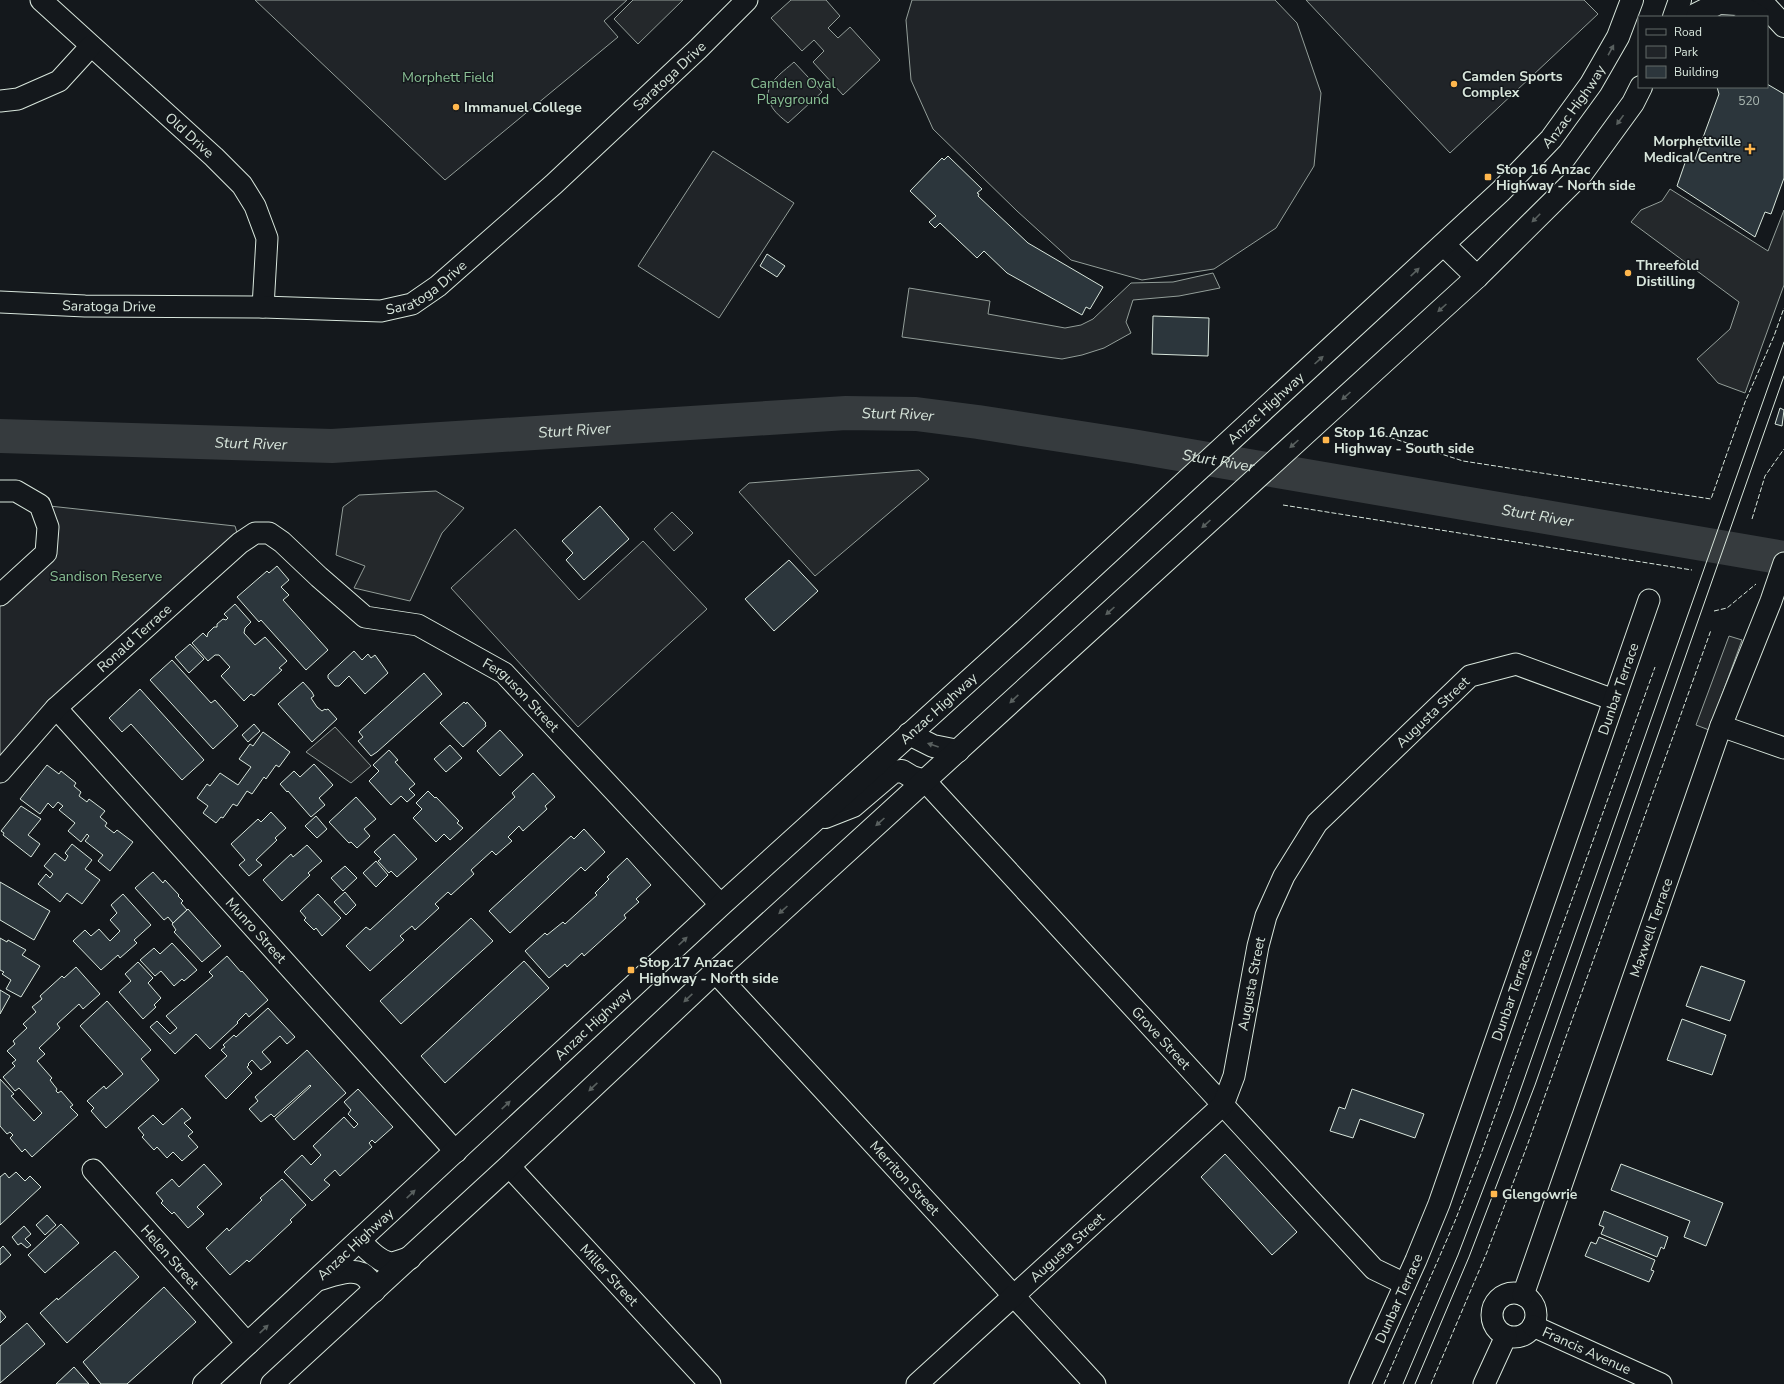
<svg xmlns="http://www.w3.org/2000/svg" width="1784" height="1384" viewBox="0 0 1784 1384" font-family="'Nunito Sans',sans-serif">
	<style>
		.green { fill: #202428; stroke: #939e99 }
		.parking { fill: #24282b; stroke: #939e99 }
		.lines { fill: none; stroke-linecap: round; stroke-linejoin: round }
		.river { stroke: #363b3e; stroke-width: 34 }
		.building { fill: #2c363c; stroke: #d8e6dc }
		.minor-casing { stroke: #d8e6dc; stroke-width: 23 }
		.major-casing { stroke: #d8e6dc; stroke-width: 24 }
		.highway-casing { stroke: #d8e6dc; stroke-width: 24 }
		.minor { stroke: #14181c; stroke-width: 21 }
		.major { stroke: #14181c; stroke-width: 22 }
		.highway { stroke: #14181c; stroke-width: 22 }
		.tram { stroke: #d8e6dc; stroke-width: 1 }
		.fence { stroke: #d8e6dc; stroke-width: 1; stroke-dasharray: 5 2; stroke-linecap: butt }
		.oneway { fill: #59605f }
		.poi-dot { fill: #ffb74d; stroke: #14181c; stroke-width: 1.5 }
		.labels { text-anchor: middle; stroke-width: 3; stroke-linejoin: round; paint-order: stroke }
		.number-label { font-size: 12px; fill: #adbab4 }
		.street-label { font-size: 14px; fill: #d8e6dc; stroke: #14181c }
		.poi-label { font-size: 14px; font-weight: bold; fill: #d8e6dc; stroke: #14181c; text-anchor: start }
		.park-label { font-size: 14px; fill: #8ac095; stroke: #14181c }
		.water-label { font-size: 15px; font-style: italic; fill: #d8e6dc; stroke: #14181c }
	</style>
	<rect width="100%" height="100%" fill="#14181c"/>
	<!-- green -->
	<g class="green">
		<path d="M255 0H627L604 21 618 37 445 180Z"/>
		<path d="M912 0H1275L1297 23 1321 93 1314 166 1276 228 1214 269 1142 280 1071 260 1017 211 933 129 911 80 906 20Z"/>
		<path d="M1306 0H1584L1598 14 1450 153Z"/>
		<path d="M794 62 822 92 788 123C782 118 774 112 771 105 760 86 782 73 794 62Z"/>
		<path d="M713 151 794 203 719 318 638 266Z"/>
		<path d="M40 505 235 526 240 543 0 772V595L46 552Z"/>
		<path d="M672 512 693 533 674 551 654 529Z"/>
		<path d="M515 529 579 600 643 541 707 609 578 727 451 588Z"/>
	</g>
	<!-- parking -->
	<g class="parking">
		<path d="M633 0H683L638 44 614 19Z"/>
		<path d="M791 0H826L840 16 828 28 838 38 850 27 880 60 843 95 813 62 824 51 814 40 802 51 771 18Z"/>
		<path d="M1670 189 1768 251 1784 210V285L1745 393 1718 383 1697 359 1730 329 1739 302 1631 222 1641 210 1662 201Z"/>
		<path d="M1213 273 1220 288 1179 296 1133 300 1126 322 1131 333 1104 348 1082 355 1062 359 902 337 909 288 990 301 988 314 1065 328 1081 325 1093 319 1131 283 1173 282Z"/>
		<path d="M919 470 929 479 815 576 739 492 749 483Z"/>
		<path d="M436 491 464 508 442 533 410 601 354 588 365 566 336 555 343 507 359 495Z"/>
		<path d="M1729 636 1742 640 1709 730 1696 725Z"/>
		<path d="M335 727 371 766 351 783 306 752Z"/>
	</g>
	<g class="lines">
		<!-- river -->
		<path class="river" id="s1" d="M0 436 332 446 846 413 916 414 978 422 1132 446 1784 558"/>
	</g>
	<!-- building -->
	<g class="building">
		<path d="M1767 84 1784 94V178L1771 214 1765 212 1755 237 1677 186 1686 160 1694 162 1719 94 1717 87H1767Z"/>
		<path d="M948 156 982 189 977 193 979 194 978 196 1028 243 1103 287 1090 309 1086 307 1082 315 1007 273 984 251 977 258 940 223 935 228 929 222 936 216 910 191 942 158 944 160Z"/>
		<path d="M767 254 785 266 777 277 760 266Z"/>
		<path d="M1153 316 1209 318 1208 356 1152 354Z"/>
		<path d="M1780 408 1784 410 1782 426 1775 424Z"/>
		<path d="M600 506 629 539 584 580 566 560 573 553 562 541Z"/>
		<path d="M789 560 818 591 774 631 745 599Z"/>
		<path d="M277 566 289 580 281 587 289 595 283 600 328 650 306 670 261 620 259 622 237 597 267 571 269 573Z"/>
		<path d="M235 604 251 622 245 628 244 633 255 645 265 637 287 661 279 668 282 670 254 696 251 694 244 701 221 676 230 667 219 655H215L208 661 192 643 203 633 207 637 208 633 214 627H217V624L223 619 226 620 228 618 224 614Z"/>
		<path d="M190 644 204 659 189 673 175 657Z"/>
		<path d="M354 651 362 660 368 654 371 658 375 655 388 673 365 694 349 676 339 686H335L328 678V675Z"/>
		<path d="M172 660 211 703 215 700 238 726 213 749 150 680Z"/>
		<path d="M424 673 442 694 377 752 371 756 358 741 363 737 359 732Z"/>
		<path d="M303 682 312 692 314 696 311 698 317 707 322 711 325 709 326 710 328 709 337 719 312 742 278 704Z"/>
		<path d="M140 689 204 760 182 780 131 724 122 732 109 718Z"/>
		<path d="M464 702 466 704 467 702 486 723 485 724 486 726 463 747 440 723Z"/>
		<path d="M254 724 260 731 248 742 242 735Z"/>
		<path d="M500 730 523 755 500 776 477 751Z"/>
		<path d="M263 732 290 752 279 767 276 765 266 779 264 777 252 794 247 791 237 806 233 804 223 818 221 817 216 823 203 813 208 806 197 798 207 784 210 786 220 773 238 785 251 767 239 759 250 744 253 746Z"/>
		<path d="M450 745 462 758 446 772 434 759Z"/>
		<path d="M389 750 398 760 395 762 415 784 409 789 415 795 407 802 401 796 391 805 369 781 379 771 373 765Z"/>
		<path d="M314 764 333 785 319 798 325 805 311 817 288 791 287 792 280 784 294 771 300 777Z"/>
		<path d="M47 765 59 774 61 771 76 783 74 786 81 792 79 796 87 802 89 799 105 811 100 817 107 823 105 826 114 833 117 830 133 842 110 871 98 861 103 855 85 841 89 836 87 834 81 842 68 831 75 823 59 810 63 806 58 802 53 808 48 803 40 814 20 799Z"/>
		<path d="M533 773 555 797 545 806 547 809 523 831 519 826 508 837 512 841 496 855 492 851 471 870 474 874 451 895 448 892 435 904 439 908 415 930 412 926 400 936 404 940 370 971 346 946 366 927 370 930 515 797 512 793Z"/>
		<path d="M428 791 435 798 436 797 459 821 457 823 463 828 450 840 444 834 436 842 413 818 422 809 416 803Z"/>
		<path d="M356 797 376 819 364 829 370 836 357 848 351 842 349 843 329 822Z"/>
		<path d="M21 806 41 819 28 835 40 844 31 857 3 835 4 833 1 831Z"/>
		<path d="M271 812 286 828 275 838 277 840 256 860 262 865 249 876 239 865 245 860 231 844 258 819 261 822Z"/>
		<path d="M316 816 327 829 317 838 305 826Z"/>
		<path d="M584 829 605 852 585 871 581 867 510 933 489 911 571 836 574 839Z"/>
		<path d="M394 834 417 859 397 877 391 871 389 873 378 861 381 859 374 852Z"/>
		<path d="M72 844 92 860 85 869 100 880 82 904 67 893 60 902 38 884 46 874 50 878 53 874 44 866 55 853 65 861 68 856 65 853Z"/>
		<path d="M307 845 322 861 308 873 310 875 282 901 263 880 291 854 293 857Z"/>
		<path d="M627 858 651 885 636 899 639 902 624 915 626 918 584 956 582 953 567 967 565 964 549 978 525 951 545 933 547 935 563 922 565 924 597 895 595 893 609 879 607 877Z"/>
		<path d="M376 861 388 875 376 887 363 873Z"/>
		<path d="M345 866 357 878 343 891 331 878Z"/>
		<path d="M153 872 163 883 165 880 179 895 178 896 183 901 181 903 187 910 173 923 168 917 164 920 135 888Z"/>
		<path d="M0 882 50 911 34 940 0 920Z"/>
		<path d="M345 892 356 905 346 915 334 902Z"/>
		<path d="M123 894 151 925 134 940 137 943 120 958 118 955 101 970 73 941 85 930 91 936 99 929 110 941 120 931 110 920 117 913 111 905Z"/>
		<path d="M318 894 341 918 322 936 316 928 314 930 304 920 306 918 300 911Z"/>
		<path d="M188 909 221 946 202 962 174 932 176 930 172 924Z"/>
		<path d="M471 918 493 941 401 1024 380 1001Z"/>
		<path d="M0 938 7 942 8 940 26 950 22 955 40 966 21 997 6 989 11 980 2 974 4 972 0 970Z"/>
		<path d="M172 943 197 970 184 981 182 979 174 986 161 971 155 976 140 960 154 948 160 954Z"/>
		<path d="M227 956 241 972 242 971 268 1000 249 1017 246 1013 237 1022 238 1023 210 1049 196 1034 175 1054 150 1027 157 1021 170 1034 177 1028 166 1016 213 976 209 972Z"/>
		<path d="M524 961 549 988 445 1083 421 1056Z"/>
		<path d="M138 962 153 978 148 983 161 998 154 1005 156 1007 143 1019 119 992 131 981 125 974Z"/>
		<path d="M1701 966 1745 981 1730 1021 1686 1006Z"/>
		<path d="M76 967 100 994 83 1009 79 1004 57 1024 60 1028 39 1048 45 1054 37 1061 52 1078 50 1080 57 1089 56 1091 58 1093 61 1091 73 1105 70 1107 78 1115 32 1157 25 1149 22 1152 10 1138 13 1135 10 1132 7 1134 0 1126V1079L14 1094 11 1096 34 1121 42 1113 19 1088 15 1091 3 1077 15 1066 12 1063 16 1060 7 1051 15 1044 13 1041 27 1028 23 1024 36 1012 32 1007 42 999 40 996 62 976 64 978Z"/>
		<path d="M0 990 10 996 0 1014Z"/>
		<path d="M107 1001 151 1050 141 1059 159 1080 106 1128 91 1111 94 1108 87 1101 104 1086 106 1089 123 1074 80 1026Z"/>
		<path d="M268 1008 295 1037 287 1044 280 1036 262 1052 271 1062 261 1070 252 1060 248 1064 249 1065 247 1067 252 1073 226 1099 205 1076 227 1056 221 1050 225 1047 223 1045 234 1035 236 1037Z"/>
		<path d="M1682 1019 1726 1035 1712 1075 1667 1060Z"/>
		<path d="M307 1050 346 1093 294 1140 275 1119 311 1086 310 1085 274 1117 271 1114 261 1122 249 1109 258 1101 255 1097Z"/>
		<path d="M358 1089 393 1127 375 1143 372 1140 369 1143 372 1147 340 1176 335 1170 324 1180 330 1185 312 1201 284 1172 302 1155 311 1165 321 1155 313 1146 344 1117 354 1128 358 1124 348 1114 351 1110 344 1102Z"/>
		<path d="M1352 1089 1424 1114 1415 1138 1360 1119 1353 1138 1330 1131 1339 1107 1345 1109Z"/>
		<path d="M182 1108 191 1118 184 1123 193 1132 188 1136 198 1147 182 1161 173 1152 167 1158 157 1147 154 1150 142 1137 144 1135 138 1128 153 1115 163 1125Z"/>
		<path d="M1225 1154 1297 1232 1272 1255 1201 1177Z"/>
		<path d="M204 1164 222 1184 197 1207 204 1214 188 1228 174 1212 172 1214 161 1203 163 1201 156 1193 172 1179 179 1187Z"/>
		<path d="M1621 1164 1723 1203 1706 1246 1684 1237 1690 1221 1611 1190Z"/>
		<path d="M16 1172 25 1181 30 1176 41 1187 0 1225V1177L5 1173 9 1178Z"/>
		<path d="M282 1179 306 1205 290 1220 292 1222 249 1262 247 1260 230 1275 206 1248 227 1228 229 1231 262 1200 260 1198Z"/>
		<path d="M1604 1211 1668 1237 1664 1249 1661 1247 1657 1257 1601 1234 1604 1227 1599 1225Z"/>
		<path d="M47 1215 56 1225 45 1235 36 1225Z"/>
		<path d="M61 1224 79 1243 45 1273 28 1255Z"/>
		<path d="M24 1226 31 1234 25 1239 31 1245 27 1248 21 1243 18 1245 12 1237Z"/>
		<path d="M1599 1237 1655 1260 1651 1270 1654 1271 1649 1282 1585 1256 1591 1242 1596 1244Z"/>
		<path d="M3 1246 11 1255 0 1265V1249Z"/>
		<path d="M115 1251 139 1277 67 1343 40 1313 57 1298 58 1300Z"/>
		<path d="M164 1287 196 1322 127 1384H101L83 1362Z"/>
		<path d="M0 1310 6 1317 0 1323Z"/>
		<path d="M27 1323 45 1344 0 1383V1346Z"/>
		<path d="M74 1367 89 1384H56Z"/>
	</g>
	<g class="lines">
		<defs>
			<g id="minor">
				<path id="s2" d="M41 0 214 157 242 185 255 206 267 238 263 307"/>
				<path d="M0 101 18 99 59 81 91 46"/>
				<path id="s3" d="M0 302 85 306 263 307 381 311 412 304 438 286 554 184 698 49 747 0"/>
				<path d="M0 491H16L40 505 48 527 46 553 0 595"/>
				<path id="s4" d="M56 708 456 1152"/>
				<path d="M1721 726 1784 748"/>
				<path id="s5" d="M0 772 56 708 240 543 255 533H269L282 542 319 577 365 617 418 625 504 673 721 905"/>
				<path id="s6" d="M925 781 1374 1269 1405 1284"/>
				<path id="s7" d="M715 972 1095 1384"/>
				<path id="s8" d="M509 1166 710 1384"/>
				<path id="s9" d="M93 1170 248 1344"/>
				<circle cx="1514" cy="1315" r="22"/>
				<path id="s10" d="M1523 1295 1721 726 1771 601 1784 563"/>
				<path id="s11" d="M1533 1326 1661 1384"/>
				<path id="s12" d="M917 1384 1223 1105 1234 1076 1258 946 1266 916 1284 876 1317 823 1470 676 1516 664 1614 700"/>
				<path id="s13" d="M1360 1384 1416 1260 1439 1204 1649 600"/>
				<path d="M1484 1384 1506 1336"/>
			</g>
			<g id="major">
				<path d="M1760 0 1784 26"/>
				<path d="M1691 17 1719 3 1737 4 1759 17"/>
			</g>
			<g id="highway">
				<path d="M1674 17 1680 0"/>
				<path d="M1444 245 1477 277"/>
				<path d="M909 734 933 746 958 751"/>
				<path d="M825 817 853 806 893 772 902 771 912 777 925 781"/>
				<path d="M360 1241C367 1249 382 1265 394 1263 399 1262 405 1259 410 1258"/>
				<path d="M320 1279C334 1275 357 1265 368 1279 371 1282 372 1288 374 1291"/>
				<path id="s14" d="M204 1384 721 905 1016 638 1501 191 1551 139 1591 84 1618 37 1632 0"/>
				<path d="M272 1384 509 1166 715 972 1477 277 1582 173 1633 103 1641 87"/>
			</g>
		</defs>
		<!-- minor casing -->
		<use href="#minor" class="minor-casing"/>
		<!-- major casing -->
		<use href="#major" class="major-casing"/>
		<!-- highway casing -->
		<use href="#highway" class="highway-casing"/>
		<!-- minor -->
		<use href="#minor" class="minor"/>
		<!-- major -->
		<use href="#major" class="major"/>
		<!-- highway -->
		<use href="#highway" class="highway"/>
		<!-- tram -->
		<g class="tram">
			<path d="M1403 1384 1458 1255 1513 1111 1784 342"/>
			<path d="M1415 1384 1469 1257 1535 1085 1784 376"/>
		</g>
		<!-- fence -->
		<g class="fence">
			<path d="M1370 431 1463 461 1711 499 1745 402 1774 336 1784 308"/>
			<path d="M1283 505 1692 570"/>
			<path d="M1752 519 1765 476 1784 449"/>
			<path d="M1714 611 1727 608 1756 584"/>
			<path d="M1384 1384 1455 1221 1481 1154 1655 667"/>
			<path d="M1431 1384 1487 1252 1527 1146 1711 630"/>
		</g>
	</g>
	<!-- one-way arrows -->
	<defs><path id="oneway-solid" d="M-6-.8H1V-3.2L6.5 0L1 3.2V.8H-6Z"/></defs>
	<g class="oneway">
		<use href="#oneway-solid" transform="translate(1611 50) rotate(-61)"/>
		<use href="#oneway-solid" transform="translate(1620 120) rotate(126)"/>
		<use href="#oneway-solid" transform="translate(1536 218) rotate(135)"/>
		<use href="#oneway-solid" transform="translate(1415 272) rotate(-43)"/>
		<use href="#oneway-solid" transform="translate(1442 308) rotate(138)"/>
		<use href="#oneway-solid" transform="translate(1319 360) rotate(-42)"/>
		<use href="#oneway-solid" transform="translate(1346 396) rotate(138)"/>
		<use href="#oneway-solid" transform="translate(1294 444) rotate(138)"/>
		<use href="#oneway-solid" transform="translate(1206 524) rotate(138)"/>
		<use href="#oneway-solid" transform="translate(1110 611) rotate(138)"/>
		<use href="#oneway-solid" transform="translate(1014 699) rotate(137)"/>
		<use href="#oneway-solid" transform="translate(933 745) rotate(-161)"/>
		<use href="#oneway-solid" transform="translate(880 822) rotate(138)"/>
		<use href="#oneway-solid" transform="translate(783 910) rotate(138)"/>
		<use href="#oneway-solid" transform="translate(683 941) rotate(-43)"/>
		<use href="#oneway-solid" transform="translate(688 998) rotate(137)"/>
		<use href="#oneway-solid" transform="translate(593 1087) rotate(137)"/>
		<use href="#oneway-solid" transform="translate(506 1105) rotate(-43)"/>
		<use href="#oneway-solid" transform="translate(411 1194) rotate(-43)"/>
		<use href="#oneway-solid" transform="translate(264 1329) rotate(-43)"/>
	</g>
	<!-- markers -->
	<g class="poi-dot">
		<circle cx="1454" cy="84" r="4"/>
		<circle cx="456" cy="107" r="4"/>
		<path d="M1748 143h4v4h4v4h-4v4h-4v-4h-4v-4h4z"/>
		<rect x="1484" y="173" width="8" height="8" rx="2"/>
		<circle cx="1628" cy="273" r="4"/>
		<rect x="1322" y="436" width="8" height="8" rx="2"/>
		<rect x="627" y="966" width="8" height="8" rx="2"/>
		<rect x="1490" y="1190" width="8" height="8" rx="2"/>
	</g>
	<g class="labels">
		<!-- number labels -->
		<g class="number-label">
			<text x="1749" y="105">520</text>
		</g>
		<!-- street labels -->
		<g class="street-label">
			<text dy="5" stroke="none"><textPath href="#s3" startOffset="757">Saratoga Drive</textPath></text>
			<text dy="5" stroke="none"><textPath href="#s14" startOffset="1874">Anzac Highway</textPath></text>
			<text dy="5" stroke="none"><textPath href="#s2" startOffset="201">Old Drive</textPath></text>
			<text dy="5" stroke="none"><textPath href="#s3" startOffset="433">Saratoga Drive</textPath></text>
			<text dy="5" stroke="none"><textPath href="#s3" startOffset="109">Saratoga Drive</textPath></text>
			<text dy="5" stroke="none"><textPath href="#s14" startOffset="1442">Anzac Highway</textPath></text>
			<text dy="5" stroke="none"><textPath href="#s5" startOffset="190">Ronald Terrace</textPath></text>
			<text dy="5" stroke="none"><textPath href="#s13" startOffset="742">Dunbar Terrace</textPath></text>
			<text dy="5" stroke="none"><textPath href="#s5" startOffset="671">Ferguson Street</textPath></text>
			<text dy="5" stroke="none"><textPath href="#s14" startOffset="998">Anzac Highway</textPath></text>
			<text dy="5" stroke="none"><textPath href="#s12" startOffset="875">Augusta Street</textPath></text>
			<text dy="5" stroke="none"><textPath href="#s10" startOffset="389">Maxwell Terrace</textPath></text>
			<text dy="5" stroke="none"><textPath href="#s4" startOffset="299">Munro Street</textPath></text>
			<text dy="5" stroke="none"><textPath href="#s12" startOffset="539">Augusta Street</textPath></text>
			<text dy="5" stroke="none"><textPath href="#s13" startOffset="418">Dunbar Terrace</textPath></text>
			<text dy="5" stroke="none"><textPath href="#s14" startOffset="530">Anzac Highway</textPath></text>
			<text dy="5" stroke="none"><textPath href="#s6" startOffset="349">Grove Street</textPath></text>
			<text dy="5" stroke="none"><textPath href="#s7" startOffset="280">Merriton Street</textPath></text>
			<text dy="5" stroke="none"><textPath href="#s14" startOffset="206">Anzac Highway</textPath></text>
			<text dy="5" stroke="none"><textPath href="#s12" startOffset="203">Augusta Street</textPath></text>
			<text dy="5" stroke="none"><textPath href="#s9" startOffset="116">Helen Street</textPath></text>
			<text dy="5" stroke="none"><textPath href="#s8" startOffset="148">Miller Street</textPath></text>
			<text dy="5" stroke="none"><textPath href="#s13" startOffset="94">Dunbar Terrace</textPath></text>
			<text dy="5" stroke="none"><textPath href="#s11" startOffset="59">Francis Avenue</textPath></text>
		</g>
		<!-- poi labels -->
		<g class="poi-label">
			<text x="1462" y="81">Camden Sports<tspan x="1462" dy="16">Complex</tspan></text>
			<text x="464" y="112">Immanuel College</text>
			<text x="1741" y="146" text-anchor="end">Morphettville<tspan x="1741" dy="16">Medical Centre</tspan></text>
			<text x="1496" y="174">Stop 16 Anzac<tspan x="1496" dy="16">Highway - North side</tspan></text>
			<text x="1636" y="270">Threefold<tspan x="1636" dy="16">Distilling</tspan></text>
			<text x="1334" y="437">Stop 16 Anzac<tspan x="1334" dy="16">Highway - South side</tspan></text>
			<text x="639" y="967">Stop 17 Anzac<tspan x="639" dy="16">Highway - North side</tspan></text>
			<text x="1502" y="1199">Glengowrie</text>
		</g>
		<!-- park labels -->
		<g class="park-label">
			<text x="448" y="82">Morphett Field</text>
			<text x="793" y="88">Camden Oval<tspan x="793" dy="16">Playground</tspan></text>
			<text x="106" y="581">Sandison Reserve</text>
		</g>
		<!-- water labels -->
		<g class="water-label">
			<text dy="5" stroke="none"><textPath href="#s1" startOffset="899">Sturt River</textPath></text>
			<text dy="5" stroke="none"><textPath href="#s1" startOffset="575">Sturt River</textPath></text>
			<text dy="5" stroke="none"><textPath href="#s1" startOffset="251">Sturt River</textPath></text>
			<text dy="5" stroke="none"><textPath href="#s1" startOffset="1223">Sturt River</textPath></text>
			<text dy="5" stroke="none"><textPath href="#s1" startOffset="1547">Sturt River</textPath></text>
		</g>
	</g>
	<!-- legend -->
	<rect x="1638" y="16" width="130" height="72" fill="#14181c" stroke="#626a69"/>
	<rect x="1646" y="29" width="20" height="6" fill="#14181c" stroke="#626a69"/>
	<text x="1674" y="36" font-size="12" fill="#d8e6dc">Road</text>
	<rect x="1646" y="46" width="20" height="12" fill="#202428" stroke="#626a69"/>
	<text x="1674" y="56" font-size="12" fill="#d8e6dc">Park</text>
	<rect x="1646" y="66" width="20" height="12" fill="#2c363c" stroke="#626a69"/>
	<text x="1674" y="76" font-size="12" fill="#d8e6dc">Building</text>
</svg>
